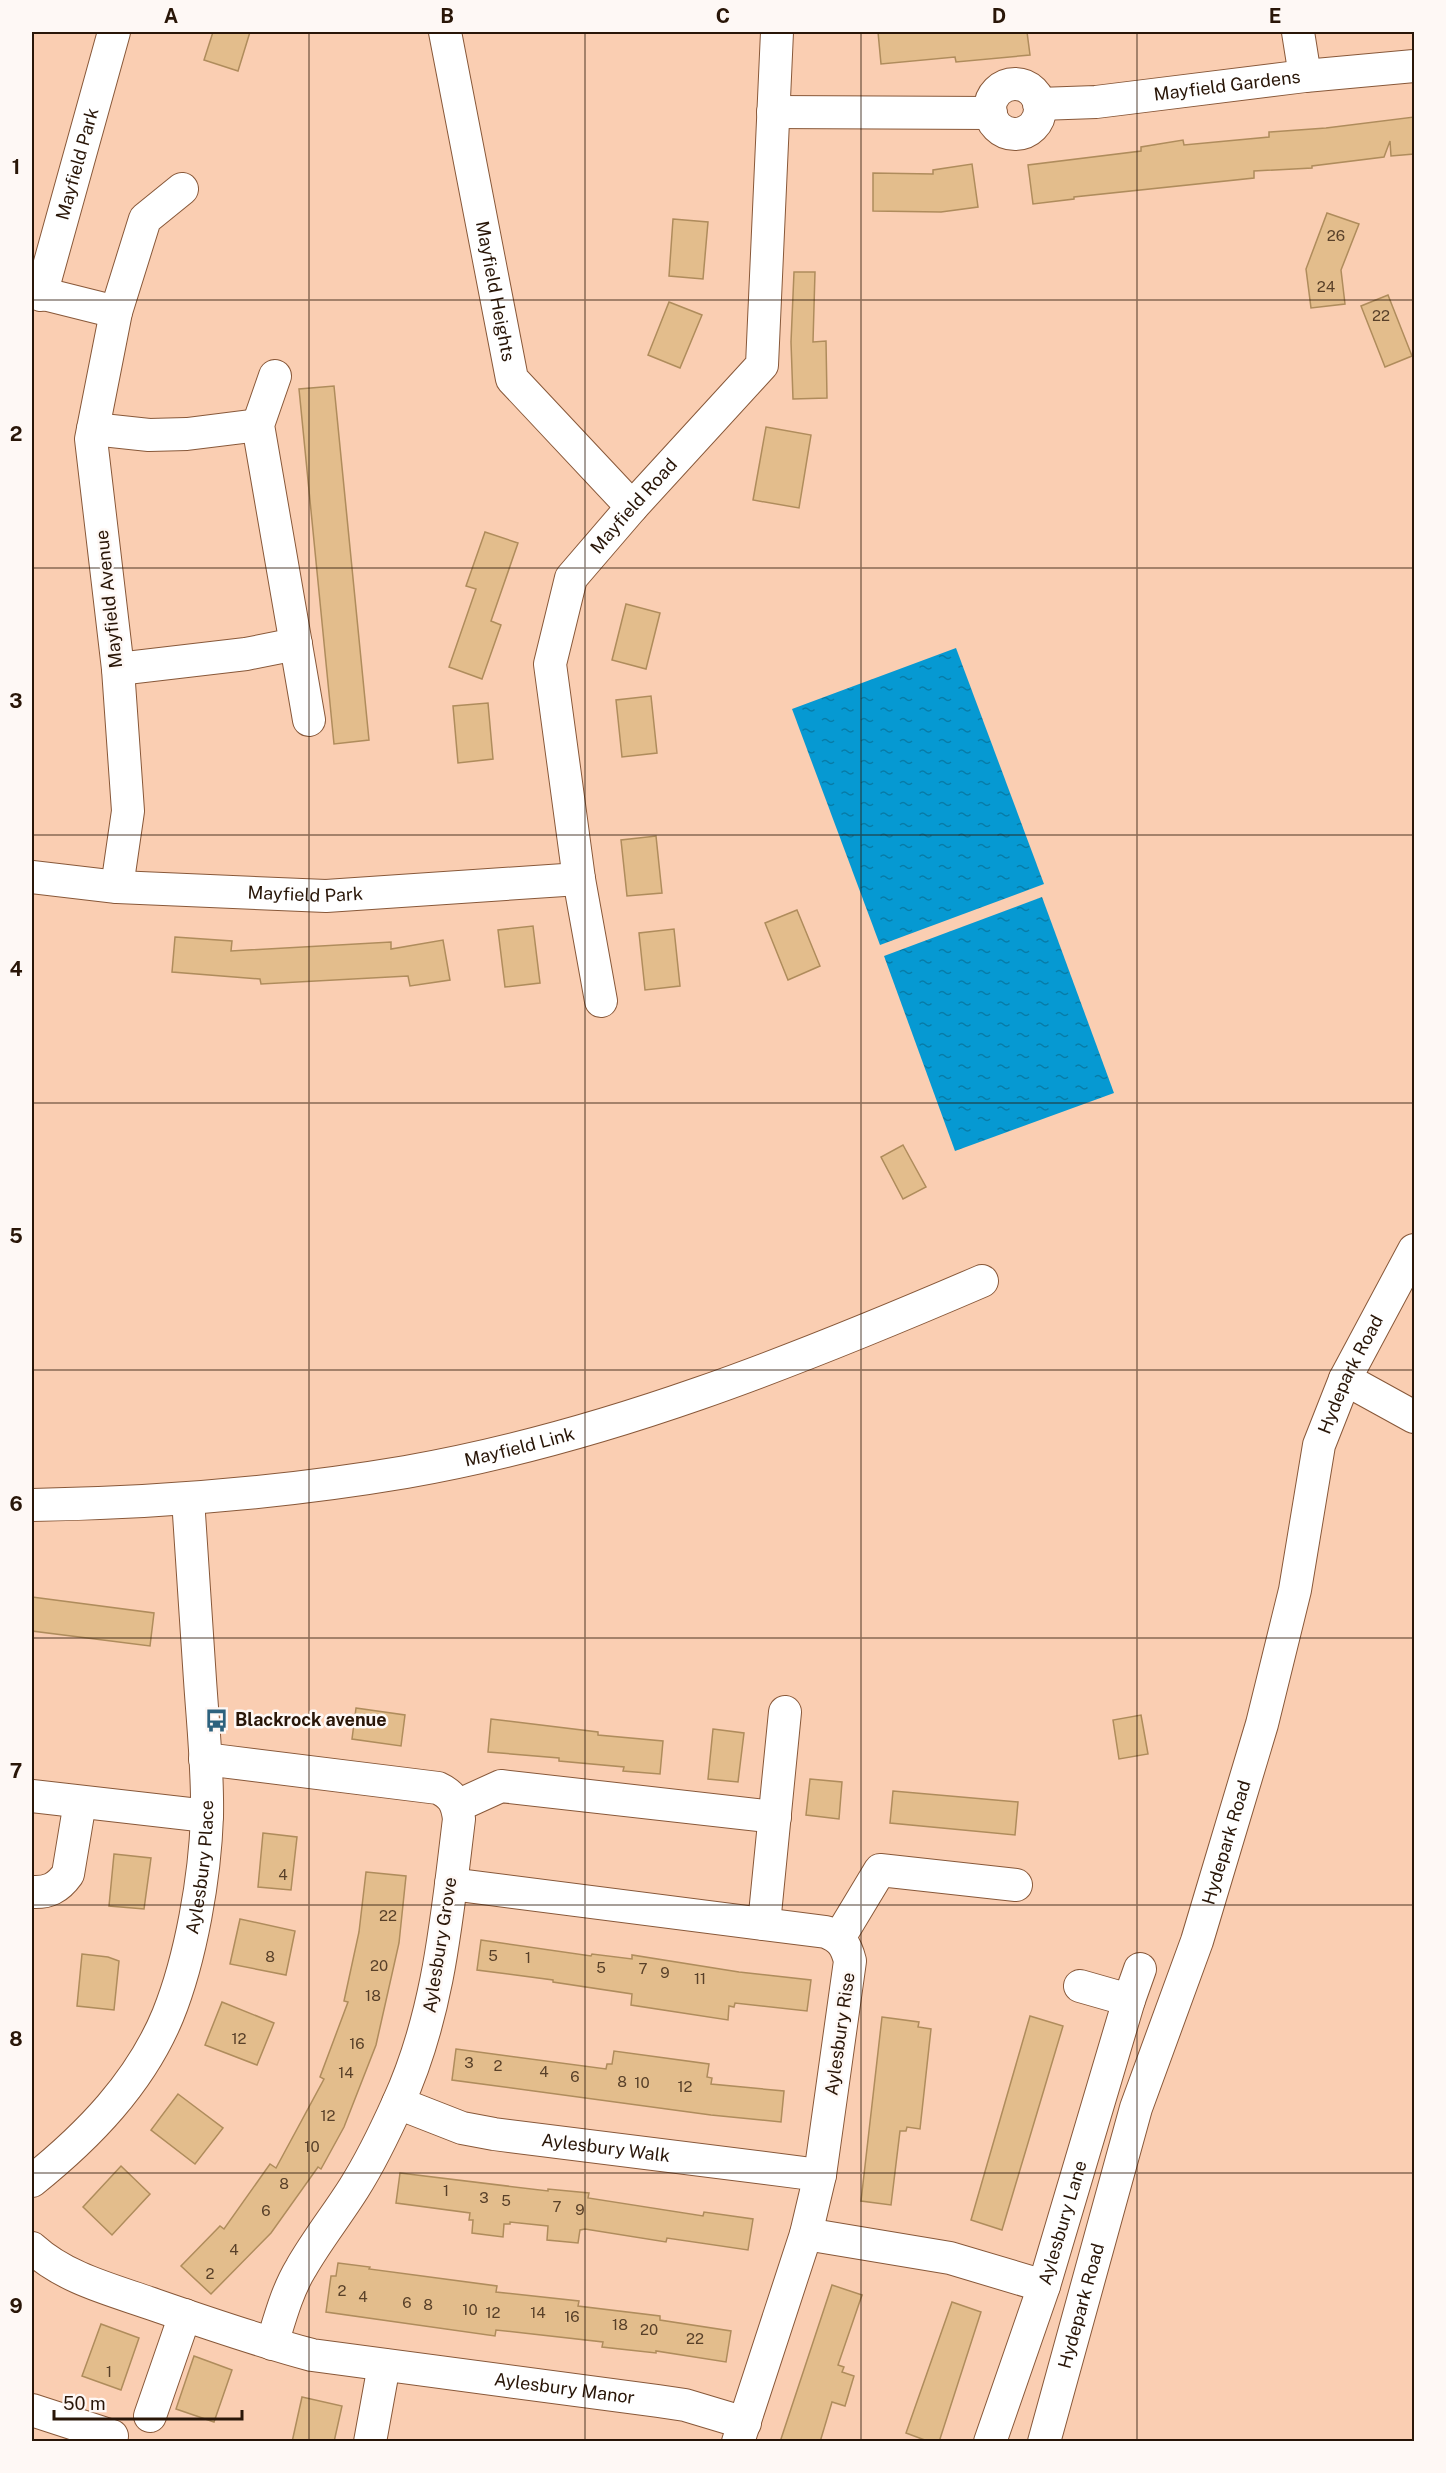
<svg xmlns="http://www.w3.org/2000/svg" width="1446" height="2473" viewBox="0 0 1446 2473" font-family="'Public Sans',sans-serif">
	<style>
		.water { fill: url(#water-ripples) }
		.building { fill: #e3bd8c; stroke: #af8c5c; stroke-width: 1.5 }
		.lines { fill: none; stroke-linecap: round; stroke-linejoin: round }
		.minor-casing { stroke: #885839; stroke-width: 34 }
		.minor { stroke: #fff; stroke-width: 32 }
		.grid { fill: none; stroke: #291608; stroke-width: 1.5; stroke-opacity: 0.55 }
		.labels { text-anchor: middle; stroke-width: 5; stroke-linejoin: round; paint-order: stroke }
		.number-label { font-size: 15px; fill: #584029 }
		.street-label { font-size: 18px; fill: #291608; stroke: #fef8f5 }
		.poi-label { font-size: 18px; font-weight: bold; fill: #291608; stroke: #fef8f5; text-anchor: start }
		.neatline { fill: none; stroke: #291608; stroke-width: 2 }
		.grid-label { font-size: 20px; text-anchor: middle; font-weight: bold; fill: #291608 }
	</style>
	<defs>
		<pattern id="water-ripples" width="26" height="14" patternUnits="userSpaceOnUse" patternTransform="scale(1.5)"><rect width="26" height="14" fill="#0699d2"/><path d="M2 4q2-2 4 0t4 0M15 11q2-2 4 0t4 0" fill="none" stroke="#077ca8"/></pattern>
	</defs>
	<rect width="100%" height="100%" fill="#faceb2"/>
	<!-- water -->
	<g class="water">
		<path d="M956 648 1044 884 880 945 792 709Z"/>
		<path d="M1042 897 1114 1093 955 1151 884 956Z"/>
	</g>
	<!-- building -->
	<g class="building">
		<path d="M213 32H250L238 71 204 60Z"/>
		<path d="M878 32H1027L1030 55 956 62 955 57 881 64Z"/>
		<path d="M1414 117V154L1391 156 1390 141 1384 157 1312 166V168L1254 171V178L1074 197V199L1033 204 1028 165 1141 151V147L1183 140 1184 145 1269 137V132L1326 128Z"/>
		<path d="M972 164 978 207 941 212 873 211V173L933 174V170Z"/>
		<path d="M1327 213 1359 224 1341 270 1345 304 1311 308 1306 269Z"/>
		<path d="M673 219 708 222 703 279 669 276Z"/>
		<path d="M794 272H815L813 342 826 341 827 398 793 399 791 342Z"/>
		<path d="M1388 295 1412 356 1385 367 1361 306Z"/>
		<path d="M669 302 702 315 680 368 648 355Z"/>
		<path d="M334 386 369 740 334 744 299 389Z"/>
		<path d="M766 427 811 435 799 508 753 500Z"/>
		<path d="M485 532 518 543 491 621 501 625 482 679 449 667 476 589 466 586Z"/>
		<path d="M626 604 660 613 646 669 612 660Z"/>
		<path d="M651 696 657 753 622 757 616 700Z"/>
		<path d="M488 703 493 759 458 763 453 706Z"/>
		<path d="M656 836 662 893 627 896 621 840Z"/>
		<path d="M797 910 820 966 788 980 765 923Z"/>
		<path d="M533 926 540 983 505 987 498 930Z"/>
		<path d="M674 929 680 986 645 990 639 933Z"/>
		<path d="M175 937 232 941 231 951 391 942V949L443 940 450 980 410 986 408 976 261 984 260 979 172 972Z"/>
		<path d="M903 1145 926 1187 903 1199 881 1157Z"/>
		<path d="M32 1597 154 1613 150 1646 32 1631Z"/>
		<path d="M356 1708 405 1715 401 1746 352 1739Z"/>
		<path d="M1141 1715 1148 1754 1119 1759 1113 1720Z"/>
		<path d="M491 1719 598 1732V1735L663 1741 660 1774 623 1771 624 1767 559 1761V1758L488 1752Z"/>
		<path d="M713 1729 744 1733 738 1782 708 1779Z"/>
		<path d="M810 1779 842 1782 839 1819 806 1815Z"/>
		<path d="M893 1791 1018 1802 1015 1835 890 1823Z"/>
		<path d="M263 1833 297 1837 291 1890 258 1887Z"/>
		<path d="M114 1854 151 1858 144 1909 109 1906Z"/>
		<path d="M366 1872 406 1876 399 1943 376 2045 344 2127 321 2169 318 2167 271 2233 211 2294 181 2266 220 2226 224 2229 270 2164 276 2168 324 2079 320 2077 348 2002 344 2001 359 1932Z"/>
		<path d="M240 1919 295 1931 286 1975 230 1964Z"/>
		<path d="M481 1940 591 1956 592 1954 632 1959V1955L739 1972 811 1980 807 2011 735 2003 734 2007 729 2006 728 2020 631 2005 632 1994 553 1982V1980L477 1970Z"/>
		<path d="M82 1954 108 1957 119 1961 114 2010 77 2006Z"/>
		<path d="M222 2002 274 2023 257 2065 205 2045Z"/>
		<path d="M1030 2016 1063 2026 1002 2230 971 2220Z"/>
		<path d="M882 2017 919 2022 918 2027 931 2029 920 2129 907 2127 906 2131H900L891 2205 861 2201Z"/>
		<path d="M456 2049 606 2069 607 2064H612L614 2051 709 2064 707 2077 712 2078 711 2084 784 2091 781 2122 711 2115 452 2080Z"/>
		<path d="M178 2094 223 2128 195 2164 151 2130Z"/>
		<path d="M121 2166 150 2194 112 2235 83 2207Z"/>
		<path d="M400 2173 548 2191V2189L589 2193 588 2198 703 2216 704 2212 753 2219 748 2250 667 2238 666 2242 585 2229 580 2230 578 2243 547 2240 548 2226 510 2222V2224H504L503 2237 472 2233 473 2220H469L470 2213 396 2203Z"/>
		<path d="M338 2263 370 2267 369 2269 497 2286 496 2292 579 2301 578 2306 660 2316V2320L731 2331 726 2362 656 2351V2353L602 2347 603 2342 496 2330 495 2336 326 2312 331 2276H336Z"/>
		<path d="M832 2285 862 2295 838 2365 844 2367 842 2372 854 2376 845 2406 832 2402 820 2442H780Z"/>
		<path d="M952 2302 981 2312 939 2442H930L906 2433Z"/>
		<path d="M101 2324 139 2338 121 2390 82 2376Z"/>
		<path d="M194 2356 232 2370 214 2422 176 2409Z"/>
		<path d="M302 2397 342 2406 334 2442H292Z"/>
	</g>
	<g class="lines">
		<defs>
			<g id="minor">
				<path id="s1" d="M445 32 512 379 632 507"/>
				<path d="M1298 32 1305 76"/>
				<circle cx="1015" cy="109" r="25"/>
				<path id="s2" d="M1039 104 1096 102 1305 76 1414 66"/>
				<path d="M773 112 991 113"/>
				<path d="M32 291 116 312"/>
				<path id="s3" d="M41 295 114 32"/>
				<path d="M275 376 258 425 309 720"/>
				<path d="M93 429 149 435 187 434 258 425"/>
				<path d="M118 669 246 654 296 644"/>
				<path id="s4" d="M32 877 117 887 326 896 579 879"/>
				<path d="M117 887 128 811 118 669 91 439 116 312 145 219 182 189"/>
				<path id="s5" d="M601 1001 579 879 550 664 571 578 632 507 762 365 777 32"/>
				<path d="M1345 1379 1414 1417"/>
				<path id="s6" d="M32 1505C157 1503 282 1493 406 1472 606 1437 796 1361 982 1281"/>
				<path d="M205 1759 438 1788C453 1795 457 1803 459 1819 447 1916 439 2014 398 2103 385 2132 371 2161 354 2188 337 2215 317 2240 301 2268 287 2291 280 2318 272 2344"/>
				<path d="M32 1796 207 1816"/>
				<path d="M457 1806 501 1786 775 1817"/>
				<path d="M451 1884 826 1932C841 1938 846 1945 850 1961L820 2175 806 2234 738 2442"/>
				<path d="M32 1892C48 1893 58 1888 68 1874L80 1802"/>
				<path d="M764 1924 785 1712"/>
				<path d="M839 1938 880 1870 1016 1885"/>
				<path d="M1080 1986 1129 2000"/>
				<path id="s7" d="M398 2103 462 2128 494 2134 820 2175"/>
				<path id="s8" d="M32 2181C88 2136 140 2083 168 2015 191 1958 205 1877 207 1816 208 1771 203 1725 200 1680 196 1620 192 1560 188 1499"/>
				<path d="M806 2234 950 2258 1044 2286"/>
				<path id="s9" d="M32 2248C66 2279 113 2290 155 2305 207 2323 259 2341 312 2355L658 2401 685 2405 745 2423"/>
				<path d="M32 2410 112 2436 111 2442"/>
				<path d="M150 2416 185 2315"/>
				<path d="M370 2442 384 2365"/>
				<path id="s10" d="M990 2442 1044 2286 1129 2000 1140 1969"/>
				<path id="s11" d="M1044 2442 1136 2108 1197 1941 1262 1724 1295 1590 1319 1445 1345 1379 1414 1250"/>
			</g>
		</defs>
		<!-- minor casing -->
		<use href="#minor" class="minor-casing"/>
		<!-- minor -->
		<use href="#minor" class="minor"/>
	</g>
	<!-- grid -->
	<path class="grid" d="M309 32V2442M585 32V2442M861 32V2442M1137 32V2442M32 300H1414M32 568H1414M32 835H1414M32 1103H1414M32 1370H1414M32 1638H1414M32 1905H1414M32 2173H1414"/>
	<!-- icons -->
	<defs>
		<symbol id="bus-bare" viewBox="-9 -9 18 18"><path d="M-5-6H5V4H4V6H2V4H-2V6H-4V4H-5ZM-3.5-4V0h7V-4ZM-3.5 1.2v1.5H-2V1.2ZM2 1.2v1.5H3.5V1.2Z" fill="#2d627e" stroke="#fef8f5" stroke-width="2.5" paint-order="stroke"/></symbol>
	</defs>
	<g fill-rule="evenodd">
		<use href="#bus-bare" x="200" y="1704" width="33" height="33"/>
	</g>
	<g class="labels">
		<!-- number labels -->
		<g class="number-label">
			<text x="1336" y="241">26</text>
			<text x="1326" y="292">24</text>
			<text x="1381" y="321">22</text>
			<text x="283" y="1880">4</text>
			<text x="388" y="1921">22</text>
			<text x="493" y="1961">5</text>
			<text x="270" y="1962">8</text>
			<text x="528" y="1963">1</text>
			<text x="379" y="1971">20</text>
			<text x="601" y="1973">5</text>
			<text x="643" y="1974">7</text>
			<text x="665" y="1978">9</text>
			<text x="700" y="1984">11</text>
			<text x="373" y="2001">18</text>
			<text x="239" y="2044">12</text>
			<text x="357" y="2049">16</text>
			<text x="469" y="2068">3</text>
			<text x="498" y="2071">2</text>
			<text x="544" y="2077">4</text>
			<text x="346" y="2078">14</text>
			<text x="575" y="2082">6</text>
			<text x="622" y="2087">8</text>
			<text x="642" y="2088">10</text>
			<text x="685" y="2092">12</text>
			<text x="328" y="2121">12</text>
			<text x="312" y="2152">10</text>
			<text x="284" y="2189">8</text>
			<text x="446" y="2196">1</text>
			<text x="484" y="2203">3</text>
			<text x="506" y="2206">5</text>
			<text x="557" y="2212">7</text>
			<text x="580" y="2215">9</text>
			<text x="266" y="2216">6</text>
			<text x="234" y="2255">4</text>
			<text x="210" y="2279">2</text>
			<text x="342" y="2296">2</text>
			<text x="363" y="2302">4</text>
			<text x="407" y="2308">6</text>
			<text x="428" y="2310">8</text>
			<text x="470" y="2315">10</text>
			<text x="493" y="2318">12</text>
			<text x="538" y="2318">14</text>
			<text x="572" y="2322">16</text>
			<text x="620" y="2330">18</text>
			<text x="649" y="2335">20</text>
			<text x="695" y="2344">22</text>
			<text x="109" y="2377">1</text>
		</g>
		<!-- street labels -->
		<g class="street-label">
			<text dy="6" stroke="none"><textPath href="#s2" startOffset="189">Mayfield Gardens</textPath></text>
			<text dy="6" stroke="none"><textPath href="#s3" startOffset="136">Mayfield Park</textPath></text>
			<text dy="6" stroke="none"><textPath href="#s1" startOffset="264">Mayfield Heights</textPath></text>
			<text dy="6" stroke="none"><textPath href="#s5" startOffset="525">Mayfield Road</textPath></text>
			<text transform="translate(109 599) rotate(-96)" y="6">Mayfield Avenue</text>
			<text dy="6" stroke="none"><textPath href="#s4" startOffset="274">Mayfield Park</textPath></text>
			<text dy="6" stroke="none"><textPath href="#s11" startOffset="1113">Hydepark Road</textPath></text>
			<text dy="6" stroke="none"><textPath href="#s6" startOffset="492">Mayfield Link</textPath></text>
			<text dy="6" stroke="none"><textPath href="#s11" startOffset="627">Hydepark Road</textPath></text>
			<text dy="6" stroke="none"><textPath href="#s8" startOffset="369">Aylesbury Place</textPath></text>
			<text transform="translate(440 1945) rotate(-81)" y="6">Aylesbury Grove</text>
			<text transform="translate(840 2034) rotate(-82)" y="6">Aylesbury Rise</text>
			<text dy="6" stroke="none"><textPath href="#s7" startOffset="214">Aylesbury Walk</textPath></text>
			<text dy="6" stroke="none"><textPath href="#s10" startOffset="231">Aylesbury Lane</textPath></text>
			<text dy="6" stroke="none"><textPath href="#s11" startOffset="141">Hydepark Road</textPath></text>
			<text dy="6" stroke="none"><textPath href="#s9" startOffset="556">Aylesbury Manor</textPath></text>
		</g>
		<!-- poi labels -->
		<g class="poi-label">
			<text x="235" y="1726">Blackrock avenue</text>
		</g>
	</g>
	<!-- border -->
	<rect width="1446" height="2473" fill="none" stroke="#fef8f5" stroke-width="66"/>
	<!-- scale -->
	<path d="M54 2410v9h188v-9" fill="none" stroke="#291608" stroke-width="3"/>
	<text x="63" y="2410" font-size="18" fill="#291608" stroke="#fef8f5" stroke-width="4.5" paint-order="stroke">50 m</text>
	<rect x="33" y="33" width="1380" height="2407" class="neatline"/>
	<g class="grid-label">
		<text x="171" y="23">A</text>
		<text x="447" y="23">B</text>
		<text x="723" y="23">C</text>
		<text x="999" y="23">D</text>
		<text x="1275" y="23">E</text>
		<text x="16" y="174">1</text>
		<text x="16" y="441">2</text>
		<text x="16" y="708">3</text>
		<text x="16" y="976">4</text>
		<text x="16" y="1243">5</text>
		<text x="16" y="1511">6</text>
		<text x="16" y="1778">7</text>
		<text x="16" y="2046">8</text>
		<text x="16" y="2313">9</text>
	</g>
</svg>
